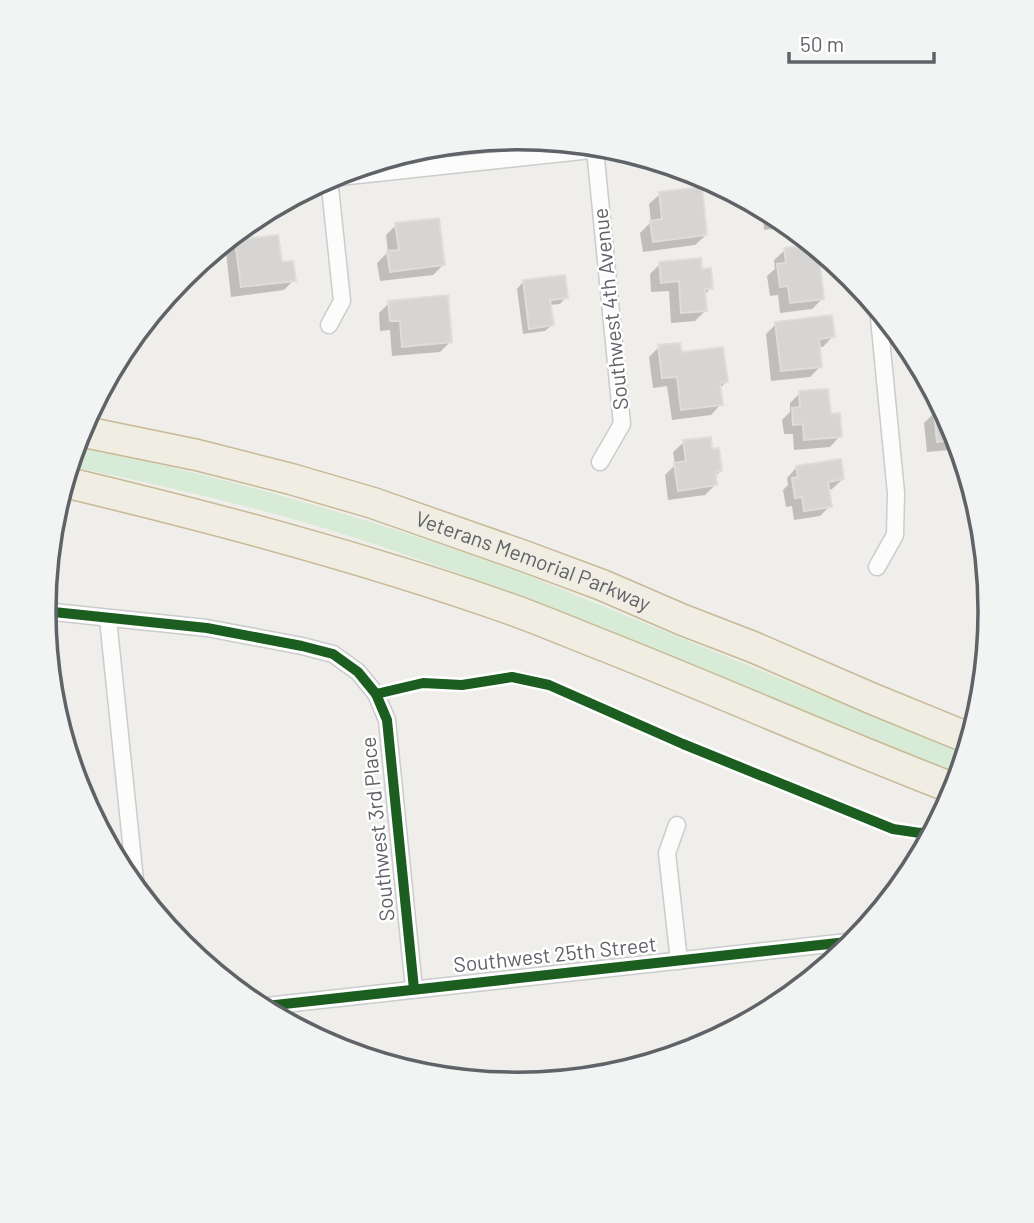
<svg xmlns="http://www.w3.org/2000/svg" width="1034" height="1223" viewBox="0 0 1034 1223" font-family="Barlow,sans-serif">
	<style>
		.green { fill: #d8ebd6 }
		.shadow { fill: #0003 }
		.building { fill: #d6d5d3; stroke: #deddd9; stroke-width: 2 }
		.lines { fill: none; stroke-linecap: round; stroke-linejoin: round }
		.street-casing { stroke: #cbcccc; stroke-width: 19 }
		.highway-casing { stroke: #c8b996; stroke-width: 33 }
		.street { stroke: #fdfcfc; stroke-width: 16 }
		.highway { stroke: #f0ede3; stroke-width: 30 }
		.cycleway-casing { stroke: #fff; stroke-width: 15 }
		.cycleway { stroke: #1b5e20; stroke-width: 10 }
		.labels { text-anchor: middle; stroke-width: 5; stroke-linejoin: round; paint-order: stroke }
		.street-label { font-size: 21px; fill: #5f6368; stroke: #fff }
		.rim { fill: none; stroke: #5f6368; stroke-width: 3.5 }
	</style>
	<rect width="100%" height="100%" fill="#efeeea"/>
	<!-- green -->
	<path class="green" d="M75 446C226 477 374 519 519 572L966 754 960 774C886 744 812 714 739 684 611 632 484 579 352 537 259 507 164 486 69 466Z"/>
	<!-- shadow -->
	<g class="shadow">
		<path d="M660 194 706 235 695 245 643 252 640 233 651 222 649 204Z"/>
		<path d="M752 203 780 218 791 227 764 230 763 215 753 216Z"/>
		<path d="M396 225 443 265 433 275 380 281 377 263 388 252 386 235Z"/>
		<path d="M236 242 280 264 294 280 284 290 231 297 226 252Z"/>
		<path d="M785 250 822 299 812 309 780 313 778 295 770 296 767 276 775 269 774 260Z"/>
		<path d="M660 264 700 271 711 288 704 295 705 311 695 321 671 323 669 291 651 292 650 274Z"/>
		<path d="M178 282 180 294 169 304 159 305Z"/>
		<path d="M523 282 566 297 560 304 549 305 552 325 545 331 523 334 517 289Z"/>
		<path d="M389 303 451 341 440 352 392 356 390 330 380 331 379 313Z"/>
		<path d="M776 324 833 336 823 347H818L821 366 810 377 771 381 766 334Z"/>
		<path d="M659 347 680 354 726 382 719 389 721 404 711 415 672 420 667 386 653 388 649 357Z"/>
		<path d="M934 392 954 431 957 441 949 450 927 452 924 423 934 413 933 394Z"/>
		<path d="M800 393 829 416 840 436 830 447 794 450 793 434H784L782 420 790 412V403Z"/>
		<path d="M684 442 711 451 721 471 714 477 715 485 705 495 668 500 665 475 675 465 673 452Z"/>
		<path d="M797 467 843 479 832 489 828 490 830 506 820 516 794 520 792 506 786 507 783 490 788 485 787 478Z"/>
	</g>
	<!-- building -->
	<g class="building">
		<path d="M702 187 707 235 653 242 650 221 662 219 659 192Z"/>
		<path d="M439 218 445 265 390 272 387 251 399 250 395 223Z"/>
		<path d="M278 235 282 262 293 261 296 281 241 287 235 240Z"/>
		<path d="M813 245 818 249 824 299 790 303 788 286 780 287 777 264 786 263 784 248Z"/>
		<path d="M701 258 702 269 711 268 713 289H705L707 311 681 313 679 281 661 283 659 262Z"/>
		<path d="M565 275 568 298 550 300 554 325 529 329 523 280Z"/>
		<path d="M448 295 452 342 402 347 400 321H390L388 301Z"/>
		<path d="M832 315 835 337 819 339 822 367 781 371 775 322Z"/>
		<path d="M680 343 682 352 723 347 728 382 720 383 723 405 681 410 677 377 662 378 658 345Z"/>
		<path d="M828 389 831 414 840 413 842 437 804 440 803 424 793 425 792 408 800 407 799 391Z"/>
		<path d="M934 411H944L954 431 957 440 937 442Z"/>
		<path d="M711 437 712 449 719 448 722 471 716 472 717 485 678 491 674 463 686 461 683 440Z"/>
		<path d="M841 459 844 479 828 482 832 507 804 511 802 497 795 498 792 478 798 477 796 466Z"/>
	</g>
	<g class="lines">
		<defs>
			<g id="street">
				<path d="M595 149 622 424 600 462"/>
				<path d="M329 178 342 301 329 325"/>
				<path d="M330 178 610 148"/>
				<path d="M877 567 895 535 896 493 878 308"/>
				<path d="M44 611 207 628 302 646 333 654 358 672 376 694 387 720 414 989"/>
				<path d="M108 619 136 890"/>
				<path d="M677 825 667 853 679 961"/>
				<path d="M257 1007 856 941"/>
			</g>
			<g id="highway">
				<path id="s1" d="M80 431 197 455 291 479 373 503 524 556 602 585 683 620 753 647 873 699 971 739"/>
				<path d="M64 482C216 518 366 558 513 610 541 620 569 632 597 643 717 690 835 743 955 789"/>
			</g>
		</defs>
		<!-- street casing -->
		<use href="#street" class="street-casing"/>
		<!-- highway casing -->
		<use href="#highway" class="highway-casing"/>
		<!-- street -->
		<use href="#street" class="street"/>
		<!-- highway -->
		<use href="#highway" class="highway"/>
		<defs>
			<g id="cycleway">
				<path d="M44 611 207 628 302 646 333 654 358 672 376 694 387 720 414 989"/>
				<path d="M376 694 423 683 462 685 512 677 549 685 683 744 893 829 920 833 934 831"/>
				<path d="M257 1007 856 941"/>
			</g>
		</defs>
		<!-- cycleway casing -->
		<use href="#cycleway" class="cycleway-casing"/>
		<!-- cycleway -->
		<use href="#cycleway" class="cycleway"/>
	</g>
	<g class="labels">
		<!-- street labels -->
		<g class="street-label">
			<text transform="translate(611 309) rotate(-96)" y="7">Southwest 4th Avenue</text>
			<text dy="7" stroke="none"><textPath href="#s1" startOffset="472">Veterans Memorial Parkway</textPath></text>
			<text transform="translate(378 829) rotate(-96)" y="7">Southwest 3rd Place</text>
			<text transform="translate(555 955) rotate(-6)" y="7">Southwest 25th Street</text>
		</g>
	</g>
	<!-- crop -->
	<path d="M0 0H1034V1223H0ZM56 611a461 461 0 1 1 922 0a461 461 0 1 1-922 0Z" fill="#f2f3f3" fill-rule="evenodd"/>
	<path class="rim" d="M56 611a461 461 0 1 1 922 0a461 461 0 1 1-922 0Z"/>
	<!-- scale -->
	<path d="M789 52v10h145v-10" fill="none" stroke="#5f6368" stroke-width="3.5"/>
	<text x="800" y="52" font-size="21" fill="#5f6368" stroke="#ffffff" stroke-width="5" paint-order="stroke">50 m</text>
</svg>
